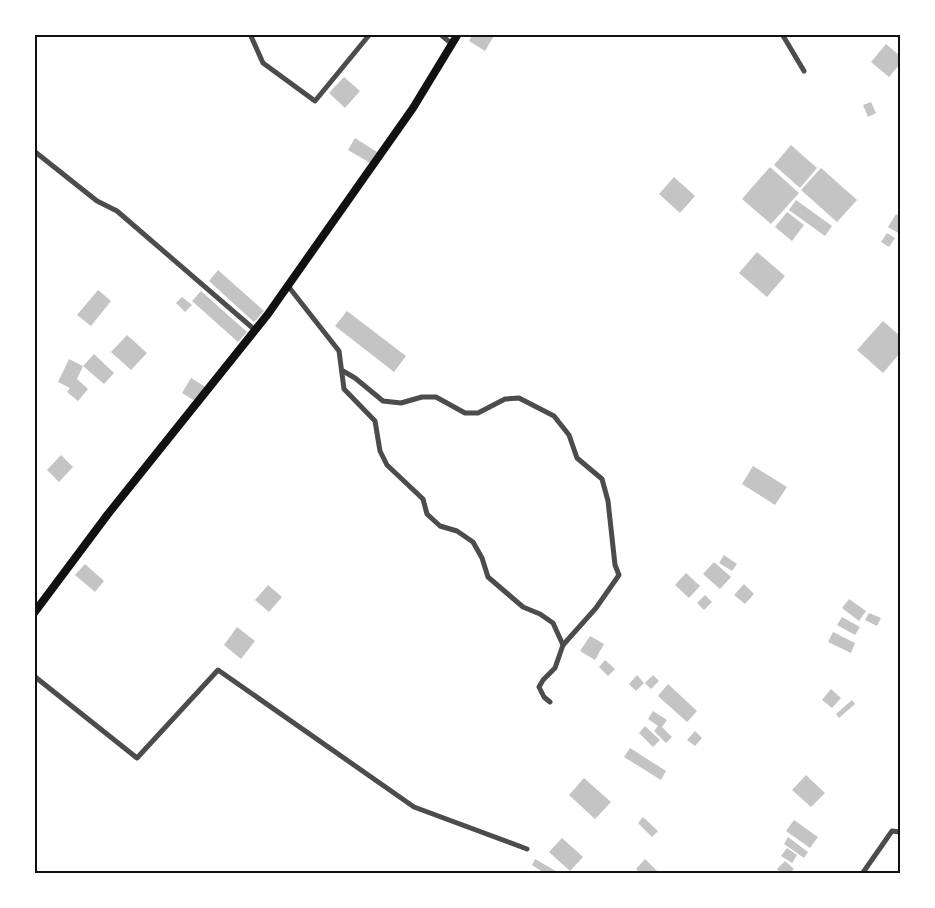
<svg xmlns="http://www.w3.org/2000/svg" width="935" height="908" viewBox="0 0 935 908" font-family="Ubuntu,sans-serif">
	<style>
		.building { fill: #c4c4c4 }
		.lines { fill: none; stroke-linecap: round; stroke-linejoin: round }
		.minor { stroke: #4c4c4c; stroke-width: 5 }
		.secondary { stroke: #111; stroke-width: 8 }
		.neatline { fill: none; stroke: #111; stroke-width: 2 }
	</style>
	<rect width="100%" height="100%" fill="#fff"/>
	<!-- building -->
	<g class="building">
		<path d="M473 34H495L485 51 469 41Z"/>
		<path d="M886 44 900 56V64L889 77 871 62Z"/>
		<path d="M344 77 360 91 345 108 329 93Z"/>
		<path d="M871 102 876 113 868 117 863 105Z"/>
		<path d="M355 138 377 152 370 163 348 150Z"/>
		<path d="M791 145 817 168 800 188 774 165Z"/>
		<path d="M770 167 799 193 771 224 742 199Z"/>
		<path d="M821 168 857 200 837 222 801 190Z"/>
		<path d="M674 177 695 196 680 213 659 194Z"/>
		<path d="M796 200 832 226 825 236 789 210Z"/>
		<path d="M787 212 804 225 792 241 775 227Z"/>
		<path d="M896 214 900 217V234L888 227Z"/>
		<path d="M887 233 895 238 889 247 881 242Z"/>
		<path d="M757 252 785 276 767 297 739 273Z"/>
		<path d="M218 270 264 311 254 322 209 281Z"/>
		<path d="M98 290 111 301 91 326 77 315Z"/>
		<path d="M201 291 247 332 238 342 192 301Z"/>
		<path d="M182 297 192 305 185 312 176 303Z"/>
		<path d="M347 311 406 356 394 372 335 326Z"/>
		<path d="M883 321 900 336V353L883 373 857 350Z"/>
		<path d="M127 335 147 353 131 370 111 352Z"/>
		<path d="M94 354 114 373 104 384 83 366Z"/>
		<path d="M69 359 83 366 77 379 88 389 78 401 67 392 70 388 58 382Z"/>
		<path d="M191 378 207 388 198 403 182 393Z"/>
		<path d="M61 455 73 467 59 482 47 470Z"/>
		<path d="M753 466 787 487 775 505 742 484Z"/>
		<path d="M724 555 737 564 732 571 719 563Z"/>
		<path d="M714 562 731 577 720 589 703 574Z"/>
		<path d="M85 564 104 581 95 592 75 575Z"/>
		<path d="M686 573 700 586 689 598 675 585Z"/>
		<path d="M744 584 754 594 745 604 734 595Z"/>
		<path d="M268 585 282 597 269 612 255 600Z"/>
		<path d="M705 595 712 602 704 610 697 603Z"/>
		<path d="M849 599 866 611 859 621 842 608Z"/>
		<path d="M869 613 881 618 877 626 865 620Z"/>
		<path d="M842 617 860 627 855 635 837 625Z"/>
		<path d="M237 627 255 641 241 659 224 645Z"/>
		<path d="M833 632 855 643 851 653 828 642Z"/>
		<path d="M590 636 604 644 595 660 580 651Z"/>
		<path d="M605 660 615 669 608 676 599 667Z"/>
		<path d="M637 675 644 683 636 691 629 684Z"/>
		<path d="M653 675 659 681 651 689 645 683Z"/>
		<path d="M668 684 697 711 687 722 658 696Z"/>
		<path d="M831 689 841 698 832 708 822 700Z"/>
		<path d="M852 700 855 704 839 718 836 714Z"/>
		<path d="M653 711 667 720 662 727 672 737 666 743 654 731 658 726 648 719Z"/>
		<path d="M645 726 660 740 653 747 639 733Z"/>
		<path d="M695 731 702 738 695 746 687 740Z"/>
		<path d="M630 748 666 771 661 780 624 757Z"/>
		<path d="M806 775 825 793 811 807 792 790Z"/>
		<path d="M584 778 611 802 595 819 569 795Z"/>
		<path d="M643 817 658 831 652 837 638 823Z"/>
		<path d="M794 820 818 837 810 848 786 831Z"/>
		<path d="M788 837 808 852 804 858 784 844Z"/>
		<path d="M562 838 583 857 570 871 549 852Z"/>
		<path d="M787 848 797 855 792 863 781 856Z"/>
		<path d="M535 859 561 874H546L532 865Z"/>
		<path d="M645 859 658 872 656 874H641L636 869Z"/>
		<path d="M785 861 794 869 789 874H782L777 869Z"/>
	</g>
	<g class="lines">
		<!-- minor -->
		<g class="minor">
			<path d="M250 34 263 63 315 101 370 34"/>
			<path d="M440 34 452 44"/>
			<path d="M782 34 804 71"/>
			<path d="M34 151 97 201 117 211 255 330"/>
			<path d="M288 286 339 351 344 389 375 421 380 451 387 465 423 499 427 514 440 526 457 531 473 542 482 558 488 577 523 607 540 614 553 623 563 645"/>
			<path d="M343 371 355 378 383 401 401 403 422 397H436L465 413H478L505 399 519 398 554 416 569 435 577 458 602 479 608 501 615 565 619 575 596 608 563 645 555 668 543 680 539 687 544 697 550 702"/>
			<path d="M34 676 137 758 218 670 414 807 527 849"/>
			<path d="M862 874 892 831 900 832"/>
		</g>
		<!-- secondary -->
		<path class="secondary" d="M34 613 108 514 268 314 413 108 458 34"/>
	</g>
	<!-- border -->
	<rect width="935" height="908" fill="none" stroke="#ffffff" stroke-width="72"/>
	<rect x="36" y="36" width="863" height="836" class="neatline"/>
</svg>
